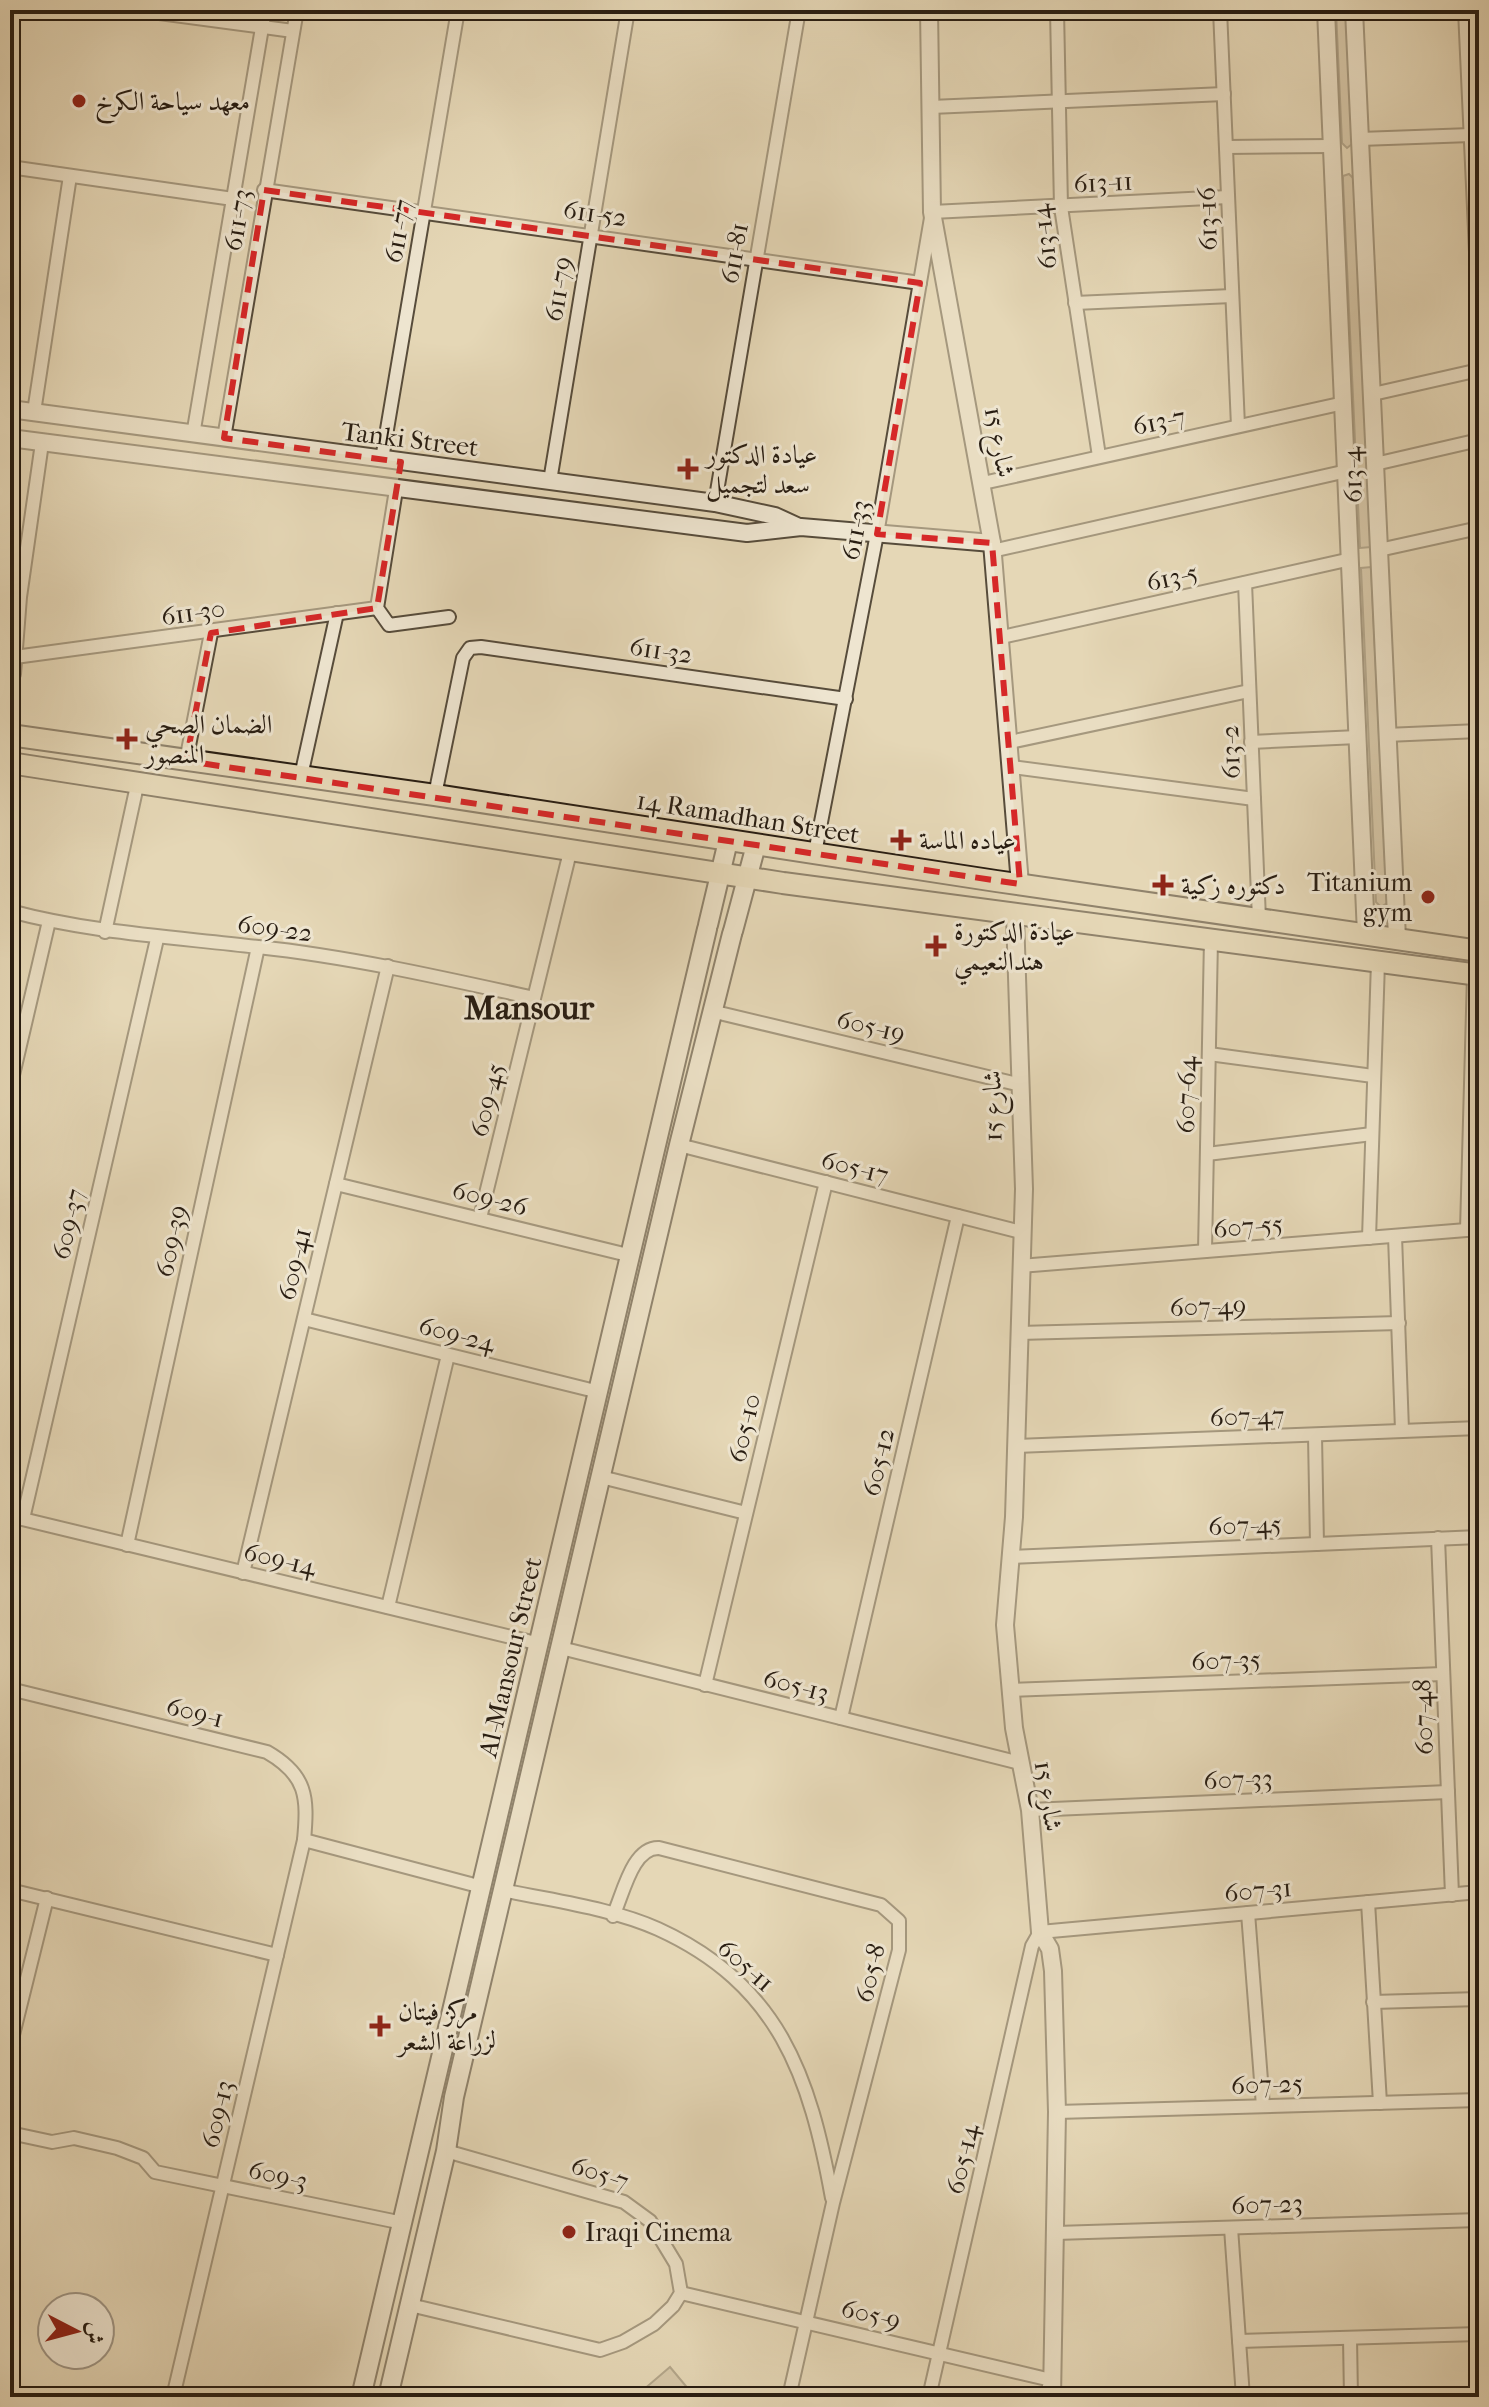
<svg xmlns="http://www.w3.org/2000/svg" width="1489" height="2407" viewBox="0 0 1489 2407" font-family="'IM FELL French Canon',Amiri,serif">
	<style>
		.green { fill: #c5b79a; stroke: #766a56; stroke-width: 2 }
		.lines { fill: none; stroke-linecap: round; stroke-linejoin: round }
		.minor-casing { stroke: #574c3b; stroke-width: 16 }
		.tertiary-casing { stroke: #574c3b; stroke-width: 20 }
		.secondary-casing { stroke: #281d12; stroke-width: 22 }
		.primary-casing { stroke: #281d12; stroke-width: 24 }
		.minor { stroke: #eee5d0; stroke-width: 12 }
		.tertiary { stroke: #eee5d0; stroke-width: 16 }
		.secondary { stroke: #eee5d0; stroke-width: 18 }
		.primary { stroke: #e5d7b6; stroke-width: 20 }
		.marked { fill: none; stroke: #d62828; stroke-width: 6; stroke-dasharray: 16 10; stroke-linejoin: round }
		.poi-dot { fill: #8f2418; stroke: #eee5d0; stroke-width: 3 }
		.labels { text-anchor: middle; stroke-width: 6; stroke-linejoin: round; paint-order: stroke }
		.poi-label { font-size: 26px; fill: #281d12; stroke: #eee5d0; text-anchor: start }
		.street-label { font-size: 26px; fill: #281d12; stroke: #eee5d0 }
		.district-label { font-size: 34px; font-weight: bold; fill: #281d12; stroke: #eee5d0 }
	</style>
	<rect width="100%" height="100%" fill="#e5d7b6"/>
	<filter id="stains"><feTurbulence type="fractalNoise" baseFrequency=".0025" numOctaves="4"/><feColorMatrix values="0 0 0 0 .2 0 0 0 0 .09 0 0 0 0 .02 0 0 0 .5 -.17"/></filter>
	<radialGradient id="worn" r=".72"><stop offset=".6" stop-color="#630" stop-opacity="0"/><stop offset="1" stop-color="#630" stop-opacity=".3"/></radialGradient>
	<!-- green -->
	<g class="green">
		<path d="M1336 10H1346L1352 144 1347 148 1342 143Z"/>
		<path d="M1349 174 1354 179 1371 547 1360 548 1343 181V176Z"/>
		<path d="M1371 567 1387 903 1381 907 1376 902 1361 568Z"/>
		<path d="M670 2367 695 2397H649L643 2390Z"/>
	</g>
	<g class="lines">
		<defs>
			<g id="minor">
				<path d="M137 10 293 31"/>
				<path d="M1057 10 1061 207 1099 456"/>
				<path d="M1220 10 1238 426"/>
				<path d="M1465 10 1479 318"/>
				<path d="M931 107 1224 94"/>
				<path d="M1360 139 1471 135"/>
				<path d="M1226 147 1332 146"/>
				<path d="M10 167 233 199"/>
				<path d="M264 190 920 283"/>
				<path d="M1075 303 1232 296"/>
				<path d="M1373 394 1479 370"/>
				<path d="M34 412 70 176"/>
				<path d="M193 435 265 10"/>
				<path d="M224 438 297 10"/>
				<path d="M382 459 458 10"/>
				<path d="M1375 464 1479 440"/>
				<path d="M550 481 628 10"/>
				<path d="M983 483 1344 403"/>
				<path d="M396 490 377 608 389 625 449 617"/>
				<path d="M715 503 799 10"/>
				<path d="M1379 550 1479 528"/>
				<path d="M992 551 1347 471"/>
				<path d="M1245 583 1259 919"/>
				<path d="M1002 637 1351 559"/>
				<path d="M15 657 377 608"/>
				<path d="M10 679 14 674 20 597 42 443"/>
				<path d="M1386 735 1479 731"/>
				<path d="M1010 742 1249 691"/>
				<path d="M1251 742 1358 737"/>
				<path d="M186 761 211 633"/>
				<path d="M1012 767 1254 799"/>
				<path d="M301 776 337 613"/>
				<path d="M435 795 463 658 470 648 481 647 846 699"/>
				<path d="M815 853 877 534 932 212 1228 197"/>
				<path d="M10 911C92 933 174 937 258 947 351 957 443 978 534 998"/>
				<path d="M105 932 138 781"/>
				<path d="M711 1011 1021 1085"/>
				<path d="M1209 1054 1373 1076"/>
				<path d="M10 1088 49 921"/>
				<path d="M679 1145 1021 1232"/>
				<path d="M1207 1154 1372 1134"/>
				<path d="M336 1184 632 1256"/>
				<path d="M480 1218 570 852"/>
				<path d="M1467 1230 1474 975"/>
				<path d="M1395 1236 1402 1430"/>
				<path d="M1369 1238 1378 962"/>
				<path d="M1205 1251 1211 939"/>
				<path d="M1020 1266 1479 1229"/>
				<path d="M304 1319 599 1392"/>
				<path d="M1019 1333 1399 1323"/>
				<path d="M1315 1436 1317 1544"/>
				<path d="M1016 1446 1479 1428"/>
				<path d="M601 1477 746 1513"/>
				<path d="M10 1516 540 1644"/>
				<path d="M23 1519 157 939"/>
				<path d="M1438 1538 1452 1895"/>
				<path d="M127 1545 258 947"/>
				<path d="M1012 1557 1479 1537"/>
				<path d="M243 1573 388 966"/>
				<path d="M388 1607 448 1355"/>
				<path d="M561 1648 1020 1763"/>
				<path d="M705 1685 826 1182"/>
				<path d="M10 1689 267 1752C307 1775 308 1797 304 1840L173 2397"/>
				<path d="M1011 1690 1443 1674"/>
				<path d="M841 1718 958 1216"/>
				<path d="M1030 1810 1448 1792"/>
				<path d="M304 1840 482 1887"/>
				<path d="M10 1890 277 1955"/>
				<path d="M503 1890C553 1901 611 1908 658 1929 779 1984 810 2076 832 2198"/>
				<path d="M1368 1902 1380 2103"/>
				<path d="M1248 1913 1263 2106"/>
				<path d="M613 1916C623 1895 632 1847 659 1848L881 1905 899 1921V1950L833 2203 789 2397"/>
				<path d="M1373 2002 1479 1999"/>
				<path d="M10 2047 47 1898"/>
				<path d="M1057 2112 1479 2100"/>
				<path d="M10 2133 52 2142 74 2138 117 2148 143 2158 155 2172 403 2223"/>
				<path d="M1231 2228 1243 2397"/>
				<path d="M1056 2233 1479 2220"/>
				<path d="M681 2293 1051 2380 1049 2386"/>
				<path d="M410 2305 600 2350 623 2342 654 2324 673 2306 681 2293 676 2264 650 2221 624 2202 446 2151"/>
				<path d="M1350 2338 1351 2397"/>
				<path d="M1239 2341 1479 2334"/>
				<path d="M929 2397 1032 1946 1040 1932 1479 1892"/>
			</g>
			<g id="tertiary">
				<path d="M929 10 932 212 992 543 1020 884"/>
				<path d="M1326 10 1366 934"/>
				<path d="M1354 10 1397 938"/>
				<path d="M10 409 715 503 775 516 799 527"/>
				<path d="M10 438 747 533 801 527 992 543"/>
				<path d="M1015 916 1024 1189 1014 1517 1005 1625 1014 1728 1030 1810 1040 1932 1050 1949 1053 1971 1057 2112 1052 2397"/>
			</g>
			<g id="secondary">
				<path d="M708 925 728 841"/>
				<path d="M733 931 756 845"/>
				<path d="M361 2397 707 929"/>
				<path d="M388 2397 446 2151 454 2097 679 1145 732 934"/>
			</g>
			<g id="primary">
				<path d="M10 735 435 795 996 881 1479 951"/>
				<path d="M10 763 783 883 1479 975"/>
			</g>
		</defs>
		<!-- minor casing -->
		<use href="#minor" class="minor-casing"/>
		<!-- tertiary casing -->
		<use href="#tertiary" class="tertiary-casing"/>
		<!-- secondary casing -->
		<use href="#secondary" class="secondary-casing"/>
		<!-- primary casing -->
		<use href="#primary" class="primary-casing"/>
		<!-- minor -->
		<use href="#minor" class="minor"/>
		<!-- tertiary -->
		<use href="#tertiary" class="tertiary"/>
		<!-- secondary -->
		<use href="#secondary" class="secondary"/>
		<!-- primary -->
		<use href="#primary" class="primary"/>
	</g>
	<!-- marked area -->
	<path d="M0 0H1489V2407H0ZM264 190 920 283 877 534 992 543 1020 884 186 761 211 633 377 608 401 462 224 438Z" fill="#e5d7b6" fill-opacity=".55" fill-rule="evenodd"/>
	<path class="marked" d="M264 190 920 283 877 534 992 543 1020 884 186 761 211 633 377 608 401 462 224 438Z"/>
	<!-- markers -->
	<g class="poi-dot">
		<circle cx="79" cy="101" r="8"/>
		<path d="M684 457h8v8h8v8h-8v8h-8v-8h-8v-8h8z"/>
		<path d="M123 727h8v8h8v8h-8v8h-8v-8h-8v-8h8z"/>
		<path d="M897 828h8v8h8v8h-8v8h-8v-8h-8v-8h8z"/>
		<path d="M1159 873h8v8h8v8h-8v8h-8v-8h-8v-8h8z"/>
		<circle cx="1428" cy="897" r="8"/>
		<path d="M932 934h8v8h8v8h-8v8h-8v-8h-8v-8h8z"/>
		<path d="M376 2014h8v8h8v8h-8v8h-8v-8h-8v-8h8z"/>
		<circle cx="569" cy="2232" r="8"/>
	</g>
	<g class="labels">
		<!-- poi labels -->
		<g class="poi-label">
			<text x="95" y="110">معهد سياحة الكرخ</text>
			<text x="706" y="463">عيادة الدكتور<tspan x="706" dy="30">سعد لتجميل</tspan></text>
			<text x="145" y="733">الضمان الصحي<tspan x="145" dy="30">المنصور</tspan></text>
			<text x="919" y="849">عياده الماسة</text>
			<text x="1412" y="891" text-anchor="end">Titanium<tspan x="1412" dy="30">gym</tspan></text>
			<text x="1181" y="894">دكتوره زكية</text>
			<text x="954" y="940">عيادة الدكتورة<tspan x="954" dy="30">هندالنعيمي</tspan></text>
			<text x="398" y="2020">مركز فيتان<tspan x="398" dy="30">لزراعة الشعر</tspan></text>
			<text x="585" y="2241">Iraqi Cinema</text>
		</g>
		<!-- street labels -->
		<g class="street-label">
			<text transform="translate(1103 182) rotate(-3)" y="9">613-11</text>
			<text transform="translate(595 213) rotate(8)" y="9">611-52</text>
			<text transform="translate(1207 219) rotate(-92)" y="9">613-16</text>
			<text transform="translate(237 220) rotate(-81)" y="9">611-73</text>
			<text transform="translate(398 231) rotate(-80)" y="9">611-77</text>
			<text transform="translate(1044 237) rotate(-97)" y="9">613-14</text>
			<text transform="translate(734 253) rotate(-80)" y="9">611-81</text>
			<text transform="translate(558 289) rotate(-81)" y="9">611-79</text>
			<text transform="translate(1159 421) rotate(-12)" y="9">613-7</text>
			<text transform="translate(410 439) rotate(7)" y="9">Tanki Street</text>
			<text transform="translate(1000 442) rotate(79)" y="9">شارع 15</text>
			<text transform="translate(1352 475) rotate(-92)" y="9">613-4</text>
			<text transform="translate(855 530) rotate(-80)" y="9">611-33</text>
			<text transform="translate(1172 577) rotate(-13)" y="9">613-5</text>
			<text transform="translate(193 612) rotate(-8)" y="9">611-30</text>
			<text transform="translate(661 650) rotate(8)" y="9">611-32</text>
			<text transform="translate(1230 752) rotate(-92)" y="9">613-2</text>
			<text transform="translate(748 817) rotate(9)" y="9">14 Ramadhan Street</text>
			<text transform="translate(275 928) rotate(7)" y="9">609-22</text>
			<text transform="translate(871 1026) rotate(13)" y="9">605-19</text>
			<text transform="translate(1186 1095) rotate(-89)" y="9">607-64</text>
			<text transform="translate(487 1100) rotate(-76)" y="9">609-45</text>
			<text transform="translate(992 1106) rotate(-91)" y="9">شارع 15</text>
			<text transform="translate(855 1167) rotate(14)" y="9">605-17</text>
			<text transform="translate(490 1198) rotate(14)" y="9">609-26</text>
			<text transform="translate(68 1224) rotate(-77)" y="9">609-37</text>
			<text transform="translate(1248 1226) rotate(-5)" y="9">607-55</text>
			<text transform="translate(171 1241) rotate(-78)" y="9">609-39</text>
			<text transform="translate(294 1264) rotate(-77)" y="9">609-41</text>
			<text transform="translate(1208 1306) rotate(-2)" y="9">607-49</text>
			<text transform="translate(457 1334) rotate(14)" y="9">609-24</text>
			<text transform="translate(1247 1416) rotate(-2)" y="9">607-47</text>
			<text transform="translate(744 1428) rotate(-77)" y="9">605-10</text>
			<text transform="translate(878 1462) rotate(-77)" y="9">605-12</text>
			<text transform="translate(1245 1525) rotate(-2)" y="9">607-45</text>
			<text transform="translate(280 1559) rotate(13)" y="9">609-14</text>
			<text transform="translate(510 1657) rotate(-77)" y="9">Al-Mansour Street</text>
			<text transform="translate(1226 1660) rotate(-2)" y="9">607-35</text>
			<text transform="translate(796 1685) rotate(14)" y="9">605-13</text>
			<text transform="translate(195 1712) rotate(14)" y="9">609-1</text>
			<text transform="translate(1423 1717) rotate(-92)" y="9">607-48</text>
			<text transform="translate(1238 1779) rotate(-2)" y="9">607-33</text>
			<text transform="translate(1049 1796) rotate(81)" y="9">شارع 15</text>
			<text transform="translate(1258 1890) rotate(-5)" y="9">607-31</text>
			<text transform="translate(746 1965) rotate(41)" y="9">605-11</text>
			<text transform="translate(870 1973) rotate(-77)" y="9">605-8</text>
			<text transform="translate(1267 2084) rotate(-2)" y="9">607-25</text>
			<text transform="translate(217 2114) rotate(-77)" y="9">609-13</text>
			<text transform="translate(962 2159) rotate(-77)" y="9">605-14</text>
			<text transform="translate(600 2173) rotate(18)" y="9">605-7</text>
			<text transform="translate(278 2175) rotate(12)" y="9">609-3</text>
			<text transform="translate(1267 2204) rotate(-2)" y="9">607-23</text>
			<text transform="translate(871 2314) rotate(13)" y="9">605-9</text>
		</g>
		<!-- district labels -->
		<g class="district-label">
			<text x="529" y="1019">Mansour</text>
		</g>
	</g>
	<!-- margin -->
	<rect width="1489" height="2407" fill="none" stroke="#e5d7b6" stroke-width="40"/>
	<rect x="12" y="12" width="1465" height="2383" fill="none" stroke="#281d12" stroke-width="4"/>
	<rect x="20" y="20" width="1449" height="2367" fill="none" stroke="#281d12" stroke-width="2"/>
	<!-- north arrow -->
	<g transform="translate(76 2331) rotate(96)"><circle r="38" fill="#eee5d0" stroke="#9f9584" stroke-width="2"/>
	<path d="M0-6L14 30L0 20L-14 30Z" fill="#8f2418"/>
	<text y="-12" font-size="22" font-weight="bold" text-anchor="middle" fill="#281d12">ش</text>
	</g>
	<rect width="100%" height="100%" filter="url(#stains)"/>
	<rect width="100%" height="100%" fill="url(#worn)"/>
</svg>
